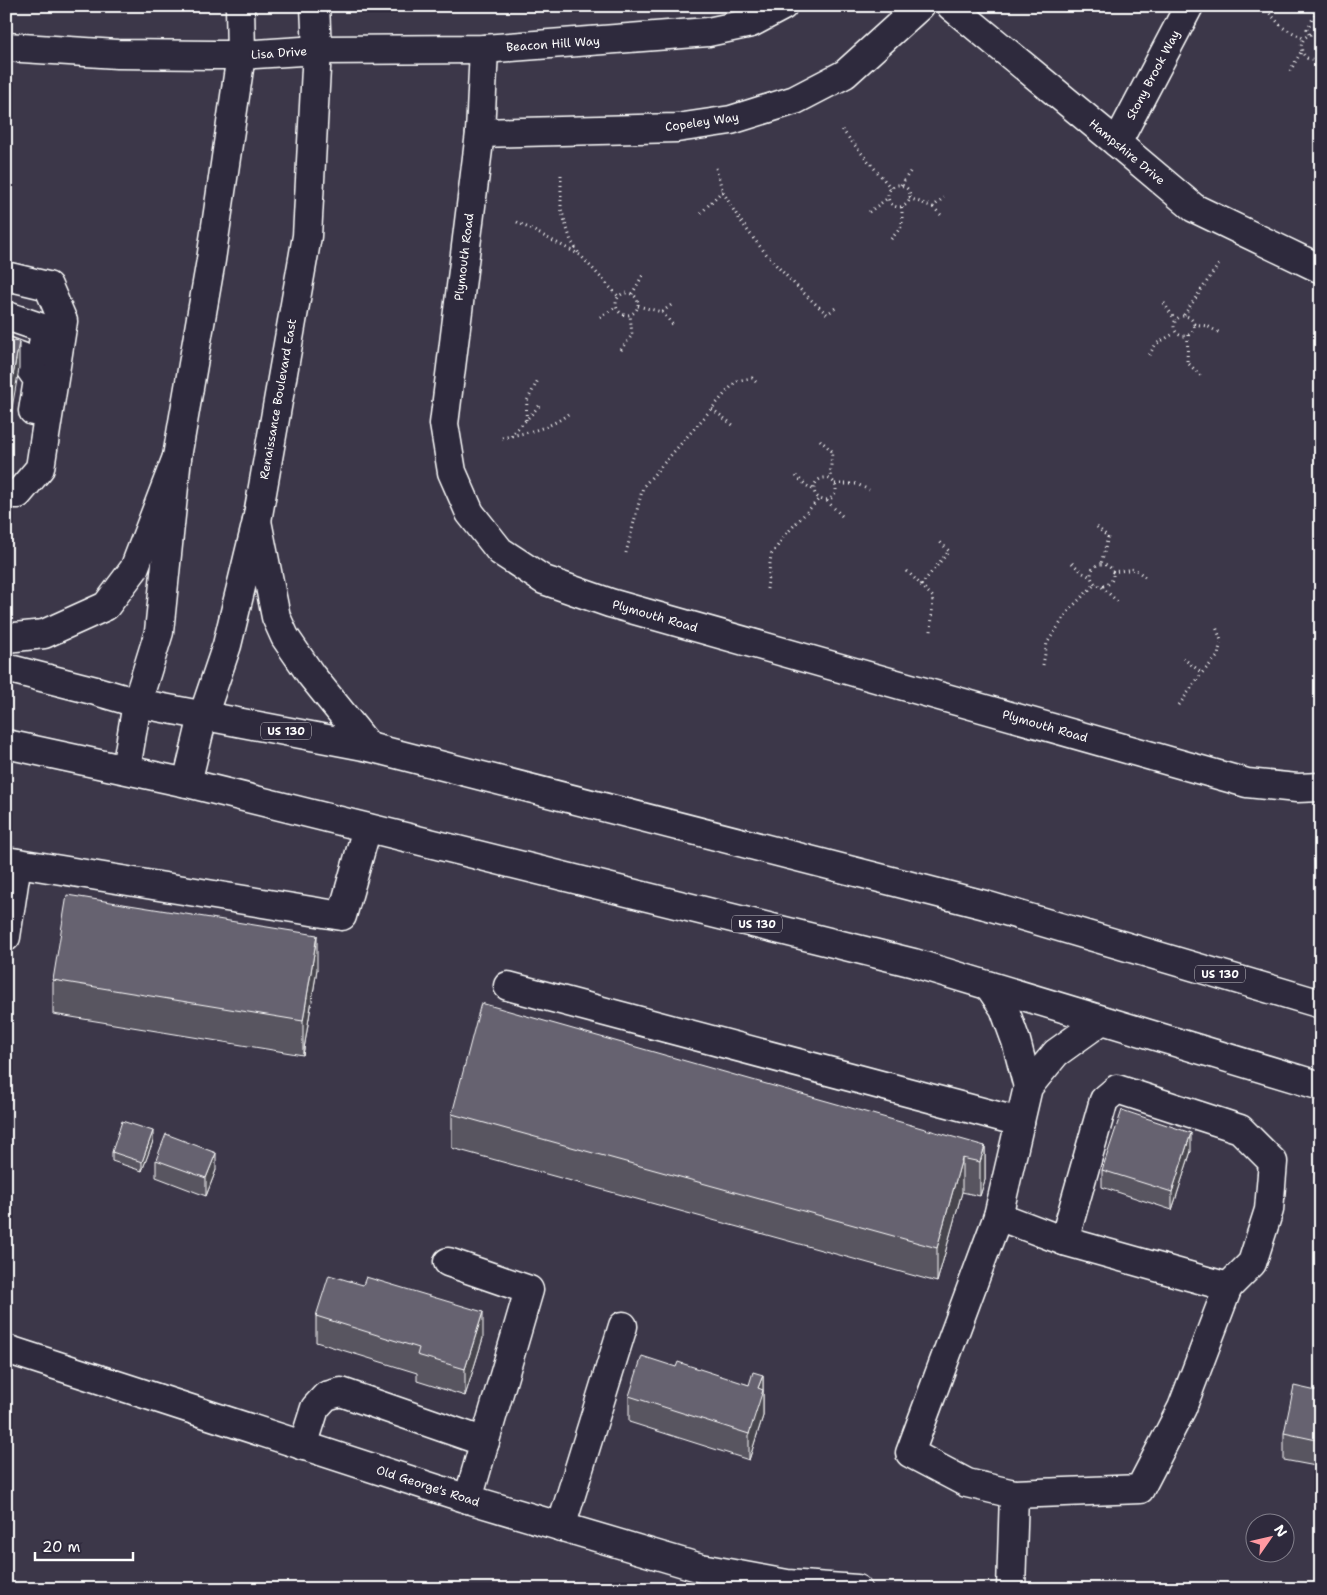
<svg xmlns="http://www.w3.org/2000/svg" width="1327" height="1595" viewBox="0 0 1327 1595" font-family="'Shantell Sans',sans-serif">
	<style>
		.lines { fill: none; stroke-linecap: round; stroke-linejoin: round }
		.minor-casing { stroke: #fff; stroke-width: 31 }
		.highway-casing { stroke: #fff; stroke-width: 31 }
		.path { stroke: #fff; stroke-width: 3; stroke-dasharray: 1 4; stroke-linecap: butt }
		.minor { stroke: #2f2a3d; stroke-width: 28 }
		.highway { stroke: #2f2a3d; stroke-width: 28 }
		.wall { fill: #585460; stroke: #fff }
		.shaded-wall { fill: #47454e; stroke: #fff }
		.building { fill: #666270; stroke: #fff }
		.labels { text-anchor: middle; stroke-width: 4.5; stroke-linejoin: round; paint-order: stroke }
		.shield { fill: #2f2a3d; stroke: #c1bfc5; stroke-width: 1 }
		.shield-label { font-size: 11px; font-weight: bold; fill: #fff }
		.street-label { font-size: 12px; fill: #fff; stroke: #2f2a3d }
	</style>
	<rect width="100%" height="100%" fill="#3c3749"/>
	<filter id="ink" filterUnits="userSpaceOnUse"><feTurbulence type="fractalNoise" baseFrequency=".02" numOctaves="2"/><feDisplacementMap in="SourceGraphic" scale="10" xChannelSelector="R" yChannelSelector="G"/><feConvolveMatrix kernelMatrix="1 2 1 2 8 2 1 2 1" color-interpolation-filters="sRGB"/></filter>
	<g filter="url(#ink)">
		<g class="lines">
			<defs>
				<g id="minor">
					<path d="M951 6 1117 143 1194 208 1321 269"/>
					<path d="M6 47 117 54 215 55H241L317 50 484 49 708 32 751 23 783 6"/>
					<path d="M484 49 480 133 444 424 452 472 470 513 500 551 544 580 610 603 1247 783 1297 788 1321 787"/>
					<path d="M480 133 677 128 731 120 795 100 845 74 920 6"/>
					<path d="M1117 143 1189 6"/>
					<path d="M6 276 48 286 63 321 40 468 18 494H6"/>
					<path d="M7 316 45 329 42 352"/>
					<path d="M6 351 22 357 38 380 33 411"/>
					<path d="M126 769 137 703 159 632 177 457 211 260 241 55 240 6"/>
					<path d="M187 783 203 716 227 645 257 521 307 236 317 50 315 6"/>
					<path d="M6 861 342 916 367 828"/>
					<path d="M6 937 17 863"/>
					<path d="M508 986 1020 1122"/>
					<path d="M989 986 1004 1008 1016 1041 1028 1087"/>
					<path d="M998 1216 1064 1241 1228 1287 1182 1408 1140 1489 1014 1494 967 1483 910 1453Z"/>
					<path d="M998 1216 1028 1087 1056 1053 1102 1020"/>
					<path d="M1064 1241 1104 1100 1117 1089 1240 1129 1273 1162 1269 1210 1252 1263 1228 1287"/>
					<path d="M448 1262 529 1290 468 1499"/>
					<path d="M6 1349 468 1499 701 1568 787 1584 857 1589"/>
					<path d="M303 1446 315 1408 326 1396 341 1392 485 1442"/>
					<path d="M561 1527 623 1326"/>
					<path d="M1011 1589 1014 1494"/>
				</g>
				<g id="highway">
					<path d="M257 521 276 617 285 637 311 675 369 747"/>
					<path d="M6 638 44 634 106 606 134 569 177 457"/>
					<path d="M6 668 96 691 137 703 369 747 985 905 1321 1004"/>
					<path d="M6 744 187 783 914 963 1321 1086"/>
				</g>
			</defs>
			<!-- minor casing -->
			<use href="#minor" class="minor-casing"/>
			<!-- highway casing -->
			<use href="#highway" class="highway-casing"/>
			<!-- path -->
			<g class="path">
				<path d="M1263 6 1282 27 1303 38"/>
				<path d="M1309 34 1307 29 1318 10"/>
				<path d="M1321 35C1305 29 1294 47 1307 58L1316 60 1321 58"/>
				<path d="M1290 71 1301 52"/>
				<path d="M842 130 891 188"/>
				<path d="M716 168C719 178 721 189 726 197 750 241 790 282 827 314L837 307"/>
				<path d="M561 175V209L571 241 580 255"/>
				<path d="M901 185 912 169"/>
				<circle cx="899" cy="196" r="11"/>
				<path d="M909 198 933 207 944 197"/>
				<path d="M933 207 943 217"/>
				<path d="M869 212 888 198"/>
				<path d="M701 213 723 190"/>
				<path d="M517 222 580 255 619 297"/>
				<path d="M891 239 902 226V207"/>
				<circle cx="627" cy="304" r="11"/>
				<path d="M632 294 644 273"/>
				<path d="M1164 303 1175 320"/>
				<path d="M638 306 662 312 674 303"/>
				<path d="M662 312 673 325"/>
				<path d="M1184 315 1219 264"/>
				<circle cx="1184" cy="326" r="10"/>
				<path d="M600 317 616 307"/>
				<path d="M1194 324 1207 326 1220 333"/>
				<path d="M1188 335 1187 362 1202 377"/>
				<path d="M621 350 632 335 630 314"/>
				<path d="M1149 355 1156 344 1175 333"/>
				<path d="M712 409 733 425"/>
				<path d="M526 420 527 401 538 380"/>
				<path d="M511 436 541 404"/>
				<path d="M502 438C524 433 550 429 568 414"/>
				<path d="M820 440 832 451 830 479"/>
				<path d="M796 476 807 486 814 490"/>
				<circle cx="825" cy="489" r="11"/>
				<path d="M835 484H857L869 490"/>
				<path d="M827 501 843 517"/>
				<path d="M1097 527 1108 537 1101 564"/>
				<path d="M626 553 643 487 736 381 752 378 757 383"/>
				<path d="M1072 563 1083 573 1091 577"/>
				<circle cx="1102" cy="575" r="11"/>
				<path d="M907 571 933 597 931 632"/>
				<path d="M1112 572 1135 569 1145 577"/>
				<path d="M921 585 949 551 938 540"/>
				<path d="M1102 587 1120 604"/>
				<path d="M767 589 771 555 787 533 819 499"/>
				<path d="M1183 658 1202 673"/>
				<path d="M1043 665 1047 643 1070 609 1096 583"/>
				<path d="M1179 705 1202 673 1218 656 1221 640 1216 627"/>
			</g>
			<!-- minor -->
			<use href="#minor" class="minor"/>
			<!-- highway -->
			<use href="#highway" class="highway"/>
		</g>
		<!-- wall -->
		<g class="wall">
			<path d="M317 969 303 1055 53 1014V980Z"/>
			<path d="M452 1114 985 1146V1180L980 1196 962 1192 937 1282 452 1148Z"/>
			<path d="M153 1141 142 1171 112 1161V1152Z"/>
			<path d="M1191 1151 1172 1210 1102 1187V1170Z"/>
			<path d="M156 1160 216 1170 206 1196 156 1177Z"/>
			<path d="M316 1316 483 1338 465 1396 417 1381V1373L316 1342Z"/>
			<path d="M676 1367 749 1385 763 1375V1416L749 1460 629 1422V1396Z"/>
			<path d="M1321 1392V1467L1284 1460V1433Z"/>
		</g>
		<!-- shaded-wall -->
		<g class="shaded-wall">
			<path d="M10 271V298L6 321V295Z"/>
			<path d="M19 342V369L6 441V415Z"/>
			<path d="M317 935V969L303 1055V1021Z"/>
			<path d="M153 1131V1141L142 1171V1162Z"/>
			<path d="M1191 1133V1151L1172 1210V1192Z"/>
			<path d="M985 1146V1180L980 1196V1162Z"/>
			<path d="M216 1153V1170L206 1196V1178Z"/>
			<path d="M962 1158V1192L937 1282V1248Z"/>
			<path d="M483 1312V1338L465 1396V1369Z"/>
			<path d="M763 1375V1416L749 1460V1434L758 1388Z"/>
		</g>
		<!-- building -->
		<g class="building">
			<path d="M6 271H10L6 295Z"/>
			<path d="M6 340 19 342 6 415Z"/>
			<path d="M67 895 317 935 303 1021 53 980Z"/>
			<path d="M481 1003 985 1146 980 1162 962 1158 937 1248 452 1114Z"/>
			<path d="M1122 1110 1191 1133 1172 1192 1102 1170Z"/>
			<path d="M122 1121 153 1131 142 1162 112 1152Z"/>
			<path d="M166 1134 216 1153 206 1178 156 1160Z"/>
			<path d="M329 1275 363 1285 366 1277 483 1312 465 1369 417 1355 419 1348 316 1316Z"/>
			<path d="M642 1356 676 1367 678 1362 749 1385 753 1372 763 1375 758 1388 763 1390 749 1434 629 1396Z"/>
			<path d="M1294 1386 1321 1392V1441L1284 1433Z"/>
		</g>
	</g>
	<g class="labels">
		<!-- shield labels -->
		<g class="shield">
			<rect x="261" y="722.5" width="50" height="17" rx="4"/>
			<rect x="732" y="915.5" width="50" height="17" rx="4"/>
			<rect x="1195" y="965.5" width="50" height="17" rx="4"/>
		</g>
		<g class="shield-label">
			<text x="286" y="735">US 130</text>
			<text x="757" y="928">US 130</text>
			<text x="1220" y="978">US 130</text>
		</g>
		<!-- street labels -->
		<g class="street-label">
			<text transform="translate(553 44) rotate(-4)" y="4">Beacon Hill Way</text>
			<text transform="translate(279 53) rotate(-4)" y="4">Lisa Drive</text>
			<text transform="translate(1153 75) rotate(-62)" y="4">Stony Brook Way</text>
			<text transform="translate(702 122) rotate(-8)" y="4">Copeley Way</text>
			<text transform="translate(1127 152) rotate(40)" y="4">Hampshire Drive</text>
			<text transform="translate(464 257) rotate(-83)" y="4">Plymouth Road</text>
			<text transform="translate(278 399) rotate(-80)" y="4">Renaissance Boulevard East</text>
			<text transform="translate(655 616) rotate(16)" y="4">Plymouth Road</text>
			<text transform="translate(1045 726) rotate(16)" y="4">Plymouth Road</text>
			<text transform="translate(428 1486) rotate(18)" y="4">Old George's Road</text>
		</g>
	</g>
	<!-- margin -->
	<rect width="1327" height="1595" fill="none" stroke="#2f2a3d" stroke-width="25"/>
	<rect x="12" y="12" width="1302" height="1570" fill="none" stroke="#fff" stroke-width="2" filter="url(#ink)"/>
	<!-- north arrow -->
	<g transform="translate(1270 1538) rotate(56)"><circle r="24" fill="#2f2a3d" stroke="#827f8b"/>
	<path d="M0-4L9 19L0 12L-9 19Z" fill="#ff9aa2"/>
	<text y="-8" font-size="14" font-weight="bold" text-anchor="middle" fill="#ffffff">N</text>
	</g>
	<!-- scale -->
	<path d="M35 1552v8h98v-8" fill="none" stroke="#ffffff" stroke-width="2.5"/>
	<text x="42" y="1552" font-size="15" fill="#ffffff" stroke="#2f2a3d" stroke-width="4" paint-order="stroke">20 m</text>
</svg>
